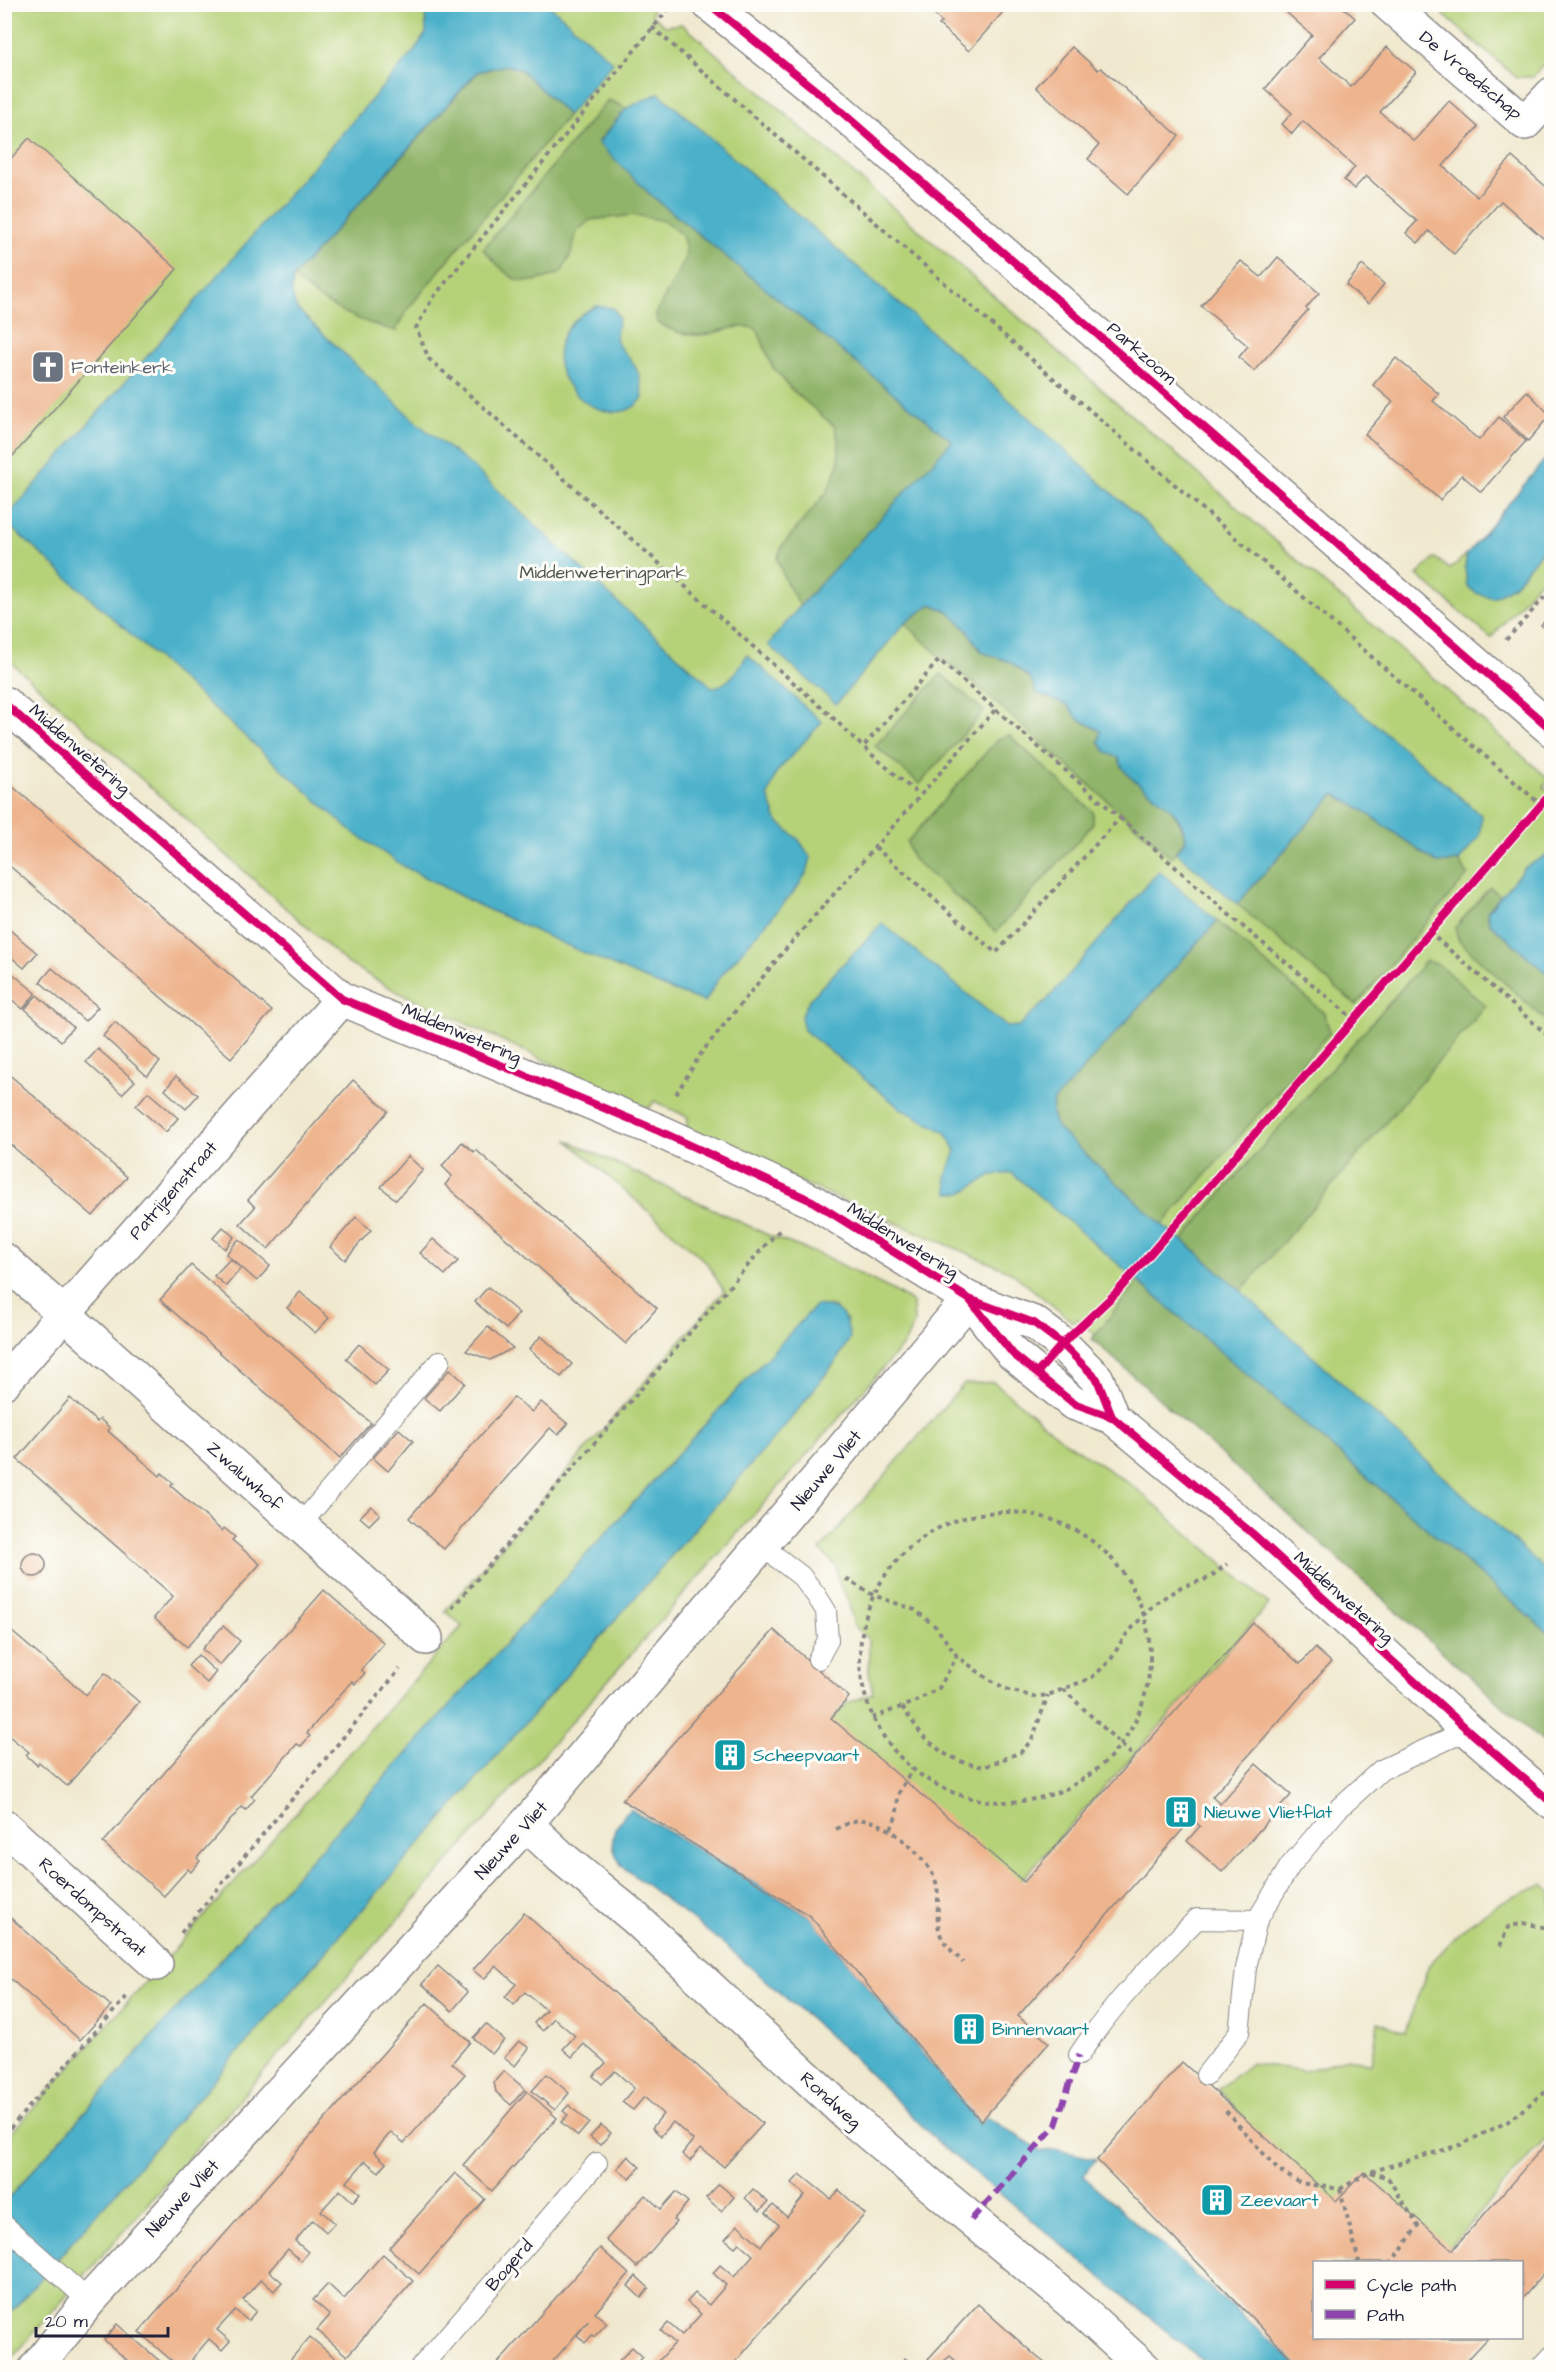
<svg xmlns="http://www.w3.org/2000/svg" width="1556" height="2372" viewBox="0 0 1556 2372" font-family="'Architects Daughter',sans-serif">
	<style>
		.green { fill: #b6d279; stroke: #6c7a5a; stroke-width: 1.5 }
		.forest { fill: #90b469; stroke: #596b52; stroke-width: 1.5 }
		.water { fill: #4bb1ca; stroke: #366a82; stroke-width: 1.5 }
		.building { fill: #eeb48d }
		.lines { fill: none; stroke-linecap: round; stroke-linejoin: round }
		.service-casing { stroke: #898685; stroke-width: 22 }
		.minor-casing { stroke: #898685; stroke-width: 36 }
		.path { stroke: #898685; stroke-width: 4; stroke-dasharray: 4.5 4.5; stroke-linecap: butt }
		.service { stroke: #fff; stroke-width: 20 }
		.minor { stroke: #fff; stroke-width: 33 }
		.quiet { stroke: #8e44ad; stroke-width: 6; stroke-dasharray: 12 6; stroke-linecap: butt }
		.cycleway-casing { stroke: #fdfcf7; stroke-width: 11 }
		.cycleway { stroke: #d6006c; stroke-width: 8 }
		.labels { text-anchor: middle; stroke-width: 6; stroke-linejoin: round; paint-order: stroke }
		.street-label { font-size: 18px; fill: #22223b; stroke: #fdfcf7 }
		.worship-label { font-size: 18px; fill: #5b616d; stroke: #fdfcf7; text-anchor: start }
		.park-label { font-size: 18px; fill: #4e574e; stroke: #fdfcf7 }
		.culture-label { font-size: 18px; fill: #0d838f; stroke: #fdfcf7; text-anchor: start }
	</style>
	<rect width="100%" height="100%" fill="#fdfcf7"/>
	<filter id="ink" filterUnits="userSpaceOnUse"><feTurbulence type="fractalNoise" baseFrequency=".0167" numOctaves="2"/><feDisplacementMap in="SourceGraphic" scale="12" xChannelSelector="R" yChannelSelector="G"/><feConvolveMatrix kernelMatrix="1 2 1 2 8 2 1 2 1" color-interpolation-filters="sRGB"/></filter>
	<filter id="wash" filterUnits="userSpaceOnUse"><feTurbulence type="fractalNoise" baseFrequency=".008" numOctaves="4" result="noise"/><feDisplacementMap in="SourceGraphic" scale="24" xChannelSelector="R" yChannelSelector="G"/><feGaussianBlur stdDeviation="1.35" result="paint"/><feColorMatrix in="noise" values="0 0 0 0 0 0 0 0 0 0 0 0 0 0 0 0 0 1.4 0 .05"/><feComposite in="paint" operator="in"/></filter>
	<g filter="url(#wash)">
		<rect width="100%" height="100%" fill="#f0e9cf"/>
		<!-- green -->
		<g class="green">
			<path d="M653 4 652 15 665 26 682 24 1549 779 1544 787 1552 793 1551 1740 1077 1319 1073 1322 1011 1272 714 1145 686 1130 688 1117 654 1101 649 1109 394 990 347 963 5 657V5Z"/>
			<path d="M1432 5H1551V55L1533 77H1516Z"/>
			<path d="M1551 540V568L1491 638 1417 575 1435 558 1450 569 1467 554 1465 567 1514 585Z"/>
			<path d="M567 1140 770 1236 826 1257 894 1291 913 1303 914 1323 905 1343 4 2367 5 2319 789 1421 837 1360 847 1320 834 1307 816 1305 674 1458 253 1923 5 2202V2140L462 1626 445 1611 724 1291 706 1262Z"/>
			<path d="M994 1382 1063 1440 1133 1486 1269 1604 957 1952 828 1723 848 1703 873 1693 869 1672V1640L854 1626 848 1600 839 1584 836 1566 820 1550 964 1384Z"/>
			<path d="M1543 1885 1551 1892V2132L1436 2262H1342L1287 2190 1270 2147 1218 2089 1252 2063 1305 2071 1347 2058 1372 2064 1378 2022 1405 2032 1429 1965 1465 1927 1501 1902Z"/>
		</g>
		<!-- forest -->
		<g class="forest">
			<path d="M506 65 520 69 568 115 407 310 397 328V331C360 323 321 304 293 277L478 72Z"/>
			<path d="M608 100 627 108 598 142 652 196 953 441 800 606 785 580 777 559 782 546 827 492 839 464V443L835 427 791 389 772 366 757 329C735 322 723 333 701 335 685 336 670 330 657 322L656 313 685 260 686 249 682 235 664 221 635 215 590 220 577 231 571 254 561 273C516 289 514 282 483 249Z"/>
			<path d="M931 604 948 611 967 630 982 652 1010 662 1030 678 1038 694 1068 705 1077 718 1101 731 1129 776 1169 805 1182 827 1186 840 1171 857 977 686 938 655 905 623Z"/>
			<path d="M941 674 984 711 920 784 875 746Z"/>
			<path d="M1009 735 1093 812V824L996 932 912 858 907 842 998 739Z"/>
			<path d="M1334 794 1361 809 1437 863 1459 861 1468 875 1356 1005 1237 904Z"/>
			<path d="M1490 887 1500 896 1487 912 1490 923 1551 977V1025L1459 941 1455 928Z"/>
			<path d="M1217 921 1324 1013 1330 1032 1162 1225 1057 1128 1052 1114 1053 1102Z"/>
			<path d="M1426 961 1438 964 1486 1006 1241 1291 1183 1240 1204 1213Z"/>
			<path d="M1138 1281 1551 1635V1749L1092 1339Z"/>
		</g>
		<!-- water -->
		<g class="water">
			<path d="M425 5H549L613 62 568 115 520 69 506 65 477 72 293 277 292 293 296 308 417 423 474 468 600 586 713 688C730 684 738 670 747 655L822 722 776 773 768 796 777 821 799 840 811 858 807 872 797 888 719 978 705 1002 668 989 584 953 476 904 405 867 351 831 5 522V519L414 51 426 33Z"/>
			<path d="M659 93 997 389 1299 662 1380 728 1482 816 1479 837 1459 861 1437 863 1361 809 1334 794 1237 904 1176 852 1186 840C1181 795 1124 789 1119 758L1107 753 1099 742 1101 731 1077 718 1068 705 1037 694 1030 678 1010 662 982 652 967 630 948 611 931 604 905 623 836 704 768 645 800 606 952 441 652 196 598 143 627 108Z"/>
			<path d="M596 306 613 308 619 318C610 353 625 345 637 370 641 378 641 389 643 398 605 447 504 354 596 306Z"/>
			<path d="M1551 452V540L1514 585 1493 598 1476 593 1467 586 1465 567 1467 554Z"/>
			<path d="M1548 854 1552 859 1551 977 1490 923 1487 912 1524 868Z"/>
			<path d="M1159 871 1217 921 1053 1102 1052 1114 1057 1128 1162 1225 1183 1240 1241 1291 1551 1575V1635L1012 1173 992 1175 962 1193H948L946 1177 956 1151 945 1132 900 1108 804 1030 801 1017 809 1000 882 923 1007 1027 1019 1026 1046 1001Z"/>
			<path d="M816 1305C841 1308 846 1313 850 1338L837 1360 789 1421 5 2319V2202L253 1923 674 1458Z"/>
			<path d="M630 1809 811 1917 980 2124 987 2117 1042 2151 1058 2150 1096 2159 1083 2176 1283 2352 1298 2367H1210L942 2146 850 2054 725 1945 622 1866C606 1842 612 1828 630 1809Z"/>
		</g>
		<g id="blocks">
			<!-- building -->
			<g class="building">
				<path d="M928 4H1010L969 51 939 25 942 22 926 7Z"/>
				<path d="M1277 4H1339L1355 18 1319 58 1351 87 1387 47 1416 72 1380 112 1414 141 1449 101 1478 127 1443 166 1477 197 1512 157 1551 191V245L1501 201 1454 254 1429 231 1418 243 1406 233 1417 221 1366 176 1354 189 1344 180 1355 167 1303 121 1292 134 1282 124 1292 113 1265 89 1312 35Z"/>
				<path d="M1072 47 1098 70 1101 68 1179 136 1128 194 1088 159 1099 145 1036 87Z"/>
				<path d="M29 138 177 269 4 466V166Z"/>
				<path d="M1278 257 1319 293 1306 308 1308 310 1254 371 1239 357 1248 346 1201 306 1241 261 1261 277Z"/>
				<path d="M1362 265 1384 284 1368 304 1346 285Z"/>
				<path d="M1396 358 1439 394 1433 401 1479 440 1499 417 1526 441 1481 492 1462 475 1440 500 1365 434 1393 402 1373 385Z"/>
				<path d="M1527 391 1550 415 1528 441 1503 417Z"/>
				<path d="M1551 614V634L1541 625Z"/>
				<path d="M4 779 272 1011 231 1058 4 861Z"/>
				<path d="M4 925 37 953 24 968 4 951Z"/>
				<path d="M52 968 98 1007 85 1021 40 982Z"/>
				<path d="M8 970 36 993 23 1009 4 993V974Z"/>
				<path d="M37 995 73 1027 61 1041 25 1009Z"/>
				<path d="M115 1022 160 1062 147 1076 103 1036Z"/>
				<path d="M98 1049 135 1081 122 1094 86 1062Z"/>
				<path d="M4 1070 127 1177 93 1216 4 1139Z"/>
				<path d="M176 1076 198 1095 186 1109 165 1090Z"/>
				<path d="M353 1080 388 1111 268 1249 240 1224 255 1207 248 1200Z"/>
				<path d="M148 1092 178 1118 166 1132 136 1106Z"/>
				<path d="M462 1142 474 1152 476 1150 657 1308 626 1344 445 1185 452 1176 442 1166Z"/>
				<path d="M408 1156 423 1170 396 1200 381 1187Z"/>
				<path d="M356 1217 371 1230 345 1260 330 1247Z"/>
				<path d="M223 1227 234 1237 225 1249 213 1238Z"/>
				<path d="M239 1239 270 1266 257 1281 226 1254Z"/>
				<path d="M433 1239 458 1261 445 1275 420 1253Z"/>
				<path d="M230 1259 241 1268 226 1286 214 1276Z"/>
				<path d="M191 1265 371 1423 340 1458 160 1300Z"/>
				<path d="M488 1287 519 1313 506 1329 475 1302Z"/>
				<path d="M300 1292 329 1318 315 1333 287 1308Z"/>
				<path d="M488 1327 513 1348 490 1360 466 1351Z"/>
				<path d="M541 1336 572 1364 561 1377 529 1349Z"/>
				<path d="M359 1344 389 1370 375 1385 346 1359Z"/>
				<path d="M450 1369 465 1383 440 1411 424 1398Z"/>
				<path d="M514 1397 532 1412 541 1402 568 1424 558 1435 550 1428 444 1549 409 1518Z"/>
				<path d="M70 1398 97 1422 100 1419 110 1428 108 1431 160 1476 162 1473 173 1483 171 1486 222 1531 224 1528 235 1537 232 1540 260 1564 187 1647 154 1618 173 1596 17 1459Z"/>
				<path d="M399 1429 413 1441 388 1471 373 1458Z"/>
				<path d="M371 1506 380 1514 369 1525 360 1517Z"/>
				<circle cx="34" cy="1565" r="12"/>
				<path d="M324 1590 384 1643 361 1670 365 1673 355 1684 352 1681 307 1733 310 1736 301 1746 297 1744 251 1796 255 1799 246 1810 242 1807 197 1858 200 1861 191 1872 188 1869 164 1896 103 1843Z"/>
				<path d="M1253 1623 1300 1664 1315 1648 1331 1662 1212 1797 1220 1804 1256 1764 1291 1795 1222 1872 1187 1841 1200 1826 1192 1819 1018 2016 1049 2043 981 2121 810 1916 622 1800 774 1630 849 1697 831 1718 1024 1882Z"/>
				<path d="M4 1625 86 1695 105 1673 139 1702 67 1786 39 1762 37 1765 26 1755 29 1752 4 1732Z"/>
				<path d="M223 1626 240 1641 220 1665 202 1649Z"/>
				<path d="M198 1655 216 1672 207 1683 188 1666Z"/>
				<path d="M4 1912 111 2006 80 2040 4 1973Z"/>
				<path d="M524 1913 763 2124 724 2167 701 2148 690 2161 682 2154 693 2140 673 2122 661 2136 652 2128 663 2114 644 2097 633 2110 622 2102 634 2088 615 2071 602 2084 593 2076 606 2063 584 2044 572 2057 563 2049 575 2036 554 2018 543 2031 534 2023 546 2010 525 1992 514 2005 505 1997 516 1984 496 1966 484 1979 473 1970Z"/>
				<path d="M438 1966 468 1992 452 2011 422 1984Z"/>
				<path d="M427 2003 470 2042 452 2063 465 2074 404 2143 391 2132 374 2152 386 2163 379 2172 365 2161 347 2182 360 2193 353 2202 340 2190 321 2211 335 2223 326 2232 313 2220 295 2241 308 2252 301 2261 288 2249 269 2271 282 2282 274 2291 261 2279 243 2300 256 2311 248 2321 235 2310 217 2330 230 2341 222 2350 209 2339 192 2359 200 2367H179L139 2332Z"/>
				<path d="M486 2024 504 2040 492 2054 473 2038Z"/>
				<path d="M519 2041 529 2048 515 2066 504 2058Z"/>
				<path d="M1182 2062 1336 2201 1364 2172 1453 2250 1551 2138V2265L1522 2299 1521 2262H1314V2338H1488L1461 2367H1300L1097 2160Z"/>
				<path d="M504 2071 525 2089 511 2105 496 2092 494 2082Z"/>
				<path d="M547 2074 569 2093 555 2110 532 2091Z"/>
				<path d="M527 2091 557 2118 492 2191 463 2165Z"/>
				<path d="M569 2105 589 2123 578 2136 561 2122 568 2115 563 2111Z"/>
				<path d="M601 2125 611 2133 600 2145 590 2137Z"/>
				<path d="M628 2156 640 2167 630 2179 617 2169Z"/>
				<path d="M455 2173 485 2199 419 2274 389 2248Z"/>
				<path d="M800 2174 831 2199 839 2190 865 2214 731 2367H658L655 2365 675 2343 661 2331 668 2323 682 2335 701 2314 687 2302 695 2293 709 2305 726 2285 713 2273 720 2265 734 2277 753 2255 739 2243 735 2247 725 2239 738 2225 761 2246 779 2225 766 2213 773 2205 787 2217 805 2195 792 2183Z"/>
				<path d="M719 2184 734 2197 722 2211 706 2198Z"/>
				<path d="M753 2189 768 2202 760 2211 745 2198Z"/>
				<path d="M676 2192 688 2202 673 2220 676 2222 637 2267 606 2240 645 2195 661 2209Z"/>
				<path d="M600 2248 629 2274 595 2313 607 2323 594 2337 592 2335 585 2343 577 2335 589 2320 548 2367H494Z"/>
				<path d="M383 2254 413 2281 347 2356 317 2330 330 2315 313 2300 328 2284 344 2299Z"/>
				<path d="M636 2276 649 2288 641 2298 628 2286Z"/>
				<path d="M978 2304 1037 2357 1050 2367H963L950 2356 937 2367 928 2359Z"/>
				<path d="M117 2324 162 2363 158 2367H135L104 2340Z"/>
				<path d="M310 2337 341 2363 337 2367H284Z"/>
				<path d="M632 2347 643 2357 634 2367H622L617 2363Z"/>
				<path d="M905 2358 915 2367H897Z"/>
			</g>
		</g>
	</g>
	<g filter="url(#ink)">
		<use href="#blocks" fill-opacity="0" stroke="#898685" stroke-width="1.5"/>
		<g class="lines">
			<defs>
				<g id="service">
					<path d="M300 1525 440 1361"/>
					<path d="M762 1546 801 1576 816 1595 826 1611 828 1640 818 1659"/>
					<path d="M1079 2055C1112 2004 1154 1962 1197 1919L1257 1920"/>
					<path d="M1206 2075 1239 2033 1246 1968 1257 1920 1290 1866 1337 1810 1381 1770 1468 1730"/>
					<path d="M4 2225 89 2301"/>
					<path d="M420 2368 597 2163"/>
					<path d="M1541 2368 1552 2356"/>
				</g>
				<g id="minor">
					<path d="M709 4 829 101 1552 730"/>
					<path d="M1388 4 1525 123 1552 94"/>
					<path d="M4 703 342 999 659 1131 812 1201 969 1299 1034 1323 1062 1344 1097 1379 1112 1417"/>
					<path d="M4 1260 426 1638"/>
					<path d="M969 1299 1013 1354 1073 1403 1112 1417 1253 1534 1468 1730 1552 1803"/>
					<path d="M4 1382 342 999"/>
					<path d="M526 1824 561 1857 634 1917 855 2122 1084 2313 1144 2368"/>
					<path d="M4 1826 156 1964"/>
					<path d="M36 2368 89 2301 526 1824 969 1299"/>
				</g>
			</defs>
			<!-- service casing -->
			<use href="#service" class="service-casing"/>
			<!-- minor casing -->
			<use href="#minor" class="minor-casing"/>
			<!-- path -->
			<g class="path">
				<path d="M669 8 432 299 416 328 429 359 829 714 863 747"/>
				<path d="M652 27 1541 805"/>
				<path d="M1506 640 1552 589"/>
				<path d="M1120 818 1234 919 1355 1020"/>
				<path d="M875 847 996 953 1120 818 939 660 863 747 919 795"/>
				<path d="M1429 932 1552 1039"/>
				<path d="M676 1094 702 1052 784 951 995 710"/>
				<circle cx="1005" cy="1657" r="145"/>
				<path d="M846 1579 873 1595 915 1610 936 1627 957 1656 984 1676 1006 1689 1034 1697 1048 1695 1091 1678 1110 1661 1124 1637 1154 1604 1181 1587 1209 1578 1227 1564"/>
				<path d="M452 1608 768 1242 781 1229"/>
				<path d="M1063 1689 1131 1754"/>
				<path d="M902 1707 923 1736 943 1753 965 1763 984 1767 1021 1752 1032 1740 1048 1695"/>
				<path d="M872 1718 914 1702 939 1688 957 1656"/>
				<path d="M836 1829C843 1826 851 1821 858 1820 885 1817 925 1856 935 1879 942 1898 933 1921 942 1938 947 1947 956 1955 963 1963"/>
				<path d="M891 1829 897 1814 898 1795 912 1769"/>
				<path d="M181 1933 400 1669"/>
				<path d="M1500 1946 1508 1927 1523 1923 1552 1929"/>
				<path d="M1226 2111 1278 2170 1300 2183 1340 2189"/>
				<path d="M1547 2130 1552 2125"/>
				<path d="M4 2135 129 1994"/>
				<path d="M1371 2172 1388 2178 1418 2226 1392 2262"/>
				<path d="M1340 2189 1370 2172 1460 2145 1507 2122 1552 2087"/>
				<path d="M1340 2189 1359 2262"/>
			</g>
			<!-- service -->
			<use href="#service" class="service"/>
			<!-- minor -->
			<use href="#minor" class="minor"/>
			<!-- quiet -->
			<path class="quiet" d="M971 2220 1056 2125 1079 2055"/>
			<defs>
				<g id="cycleway">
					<path d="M709 4 829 101 1552 730"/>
					<path d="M4 703 342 999 659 1131 812 1201 969 1299 1034 1323 1062 1344 1097 1379 1112 1417"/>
					<path d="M969 1299 1013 1354 1073 1403 1112 1417 1253 1534 1468 1730 1552 1803"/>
					<path d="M1037 1373 1062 1344 1117 1292 1552 792"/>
				</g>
			</defs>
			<!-- cycleway casing -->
			<use href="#cycleway" class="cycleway-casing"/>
			<!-- cycleway -->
			<use href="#cycleway" class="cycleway"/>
		</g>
	</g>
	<!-- icons -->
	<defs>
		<symbol id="church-square" viewBox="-11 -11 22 22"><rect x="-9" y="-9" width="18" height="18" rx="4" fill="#6b7280" stroke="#fdfcf7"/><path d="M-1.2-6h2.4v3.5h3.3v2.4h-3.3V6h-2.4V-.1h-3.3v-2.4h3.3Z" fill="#fff"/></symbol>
		<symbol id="building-square" viewBox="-11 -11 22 22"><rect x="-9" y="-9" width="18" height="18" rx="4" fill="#0f9aa8" stroke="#fdfcf7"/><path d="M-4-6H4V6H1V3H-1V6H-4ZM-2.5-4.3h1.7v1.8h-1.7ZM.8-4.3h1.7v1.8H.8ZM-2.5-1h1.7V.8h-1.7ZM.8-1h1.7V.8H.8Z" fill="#fff"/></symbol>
	</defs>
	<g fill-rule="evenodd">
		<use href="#church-square" x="29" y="348" width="38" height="38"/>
		<use href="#building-square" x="711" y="1736" width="38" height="38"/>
		<use href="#building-square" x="1162" y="1793" width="38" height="38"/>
		<use href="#building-square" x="950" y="2010" width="38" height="38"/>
		<use href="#building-square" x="1198" y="2181" width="38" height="38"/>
	</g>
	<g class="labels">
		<!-- street labels -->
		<g class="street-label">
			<text transform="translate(1471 75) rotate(40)" y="6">De Vroedschap</text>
			<text transform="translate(1142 353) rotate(41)" y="6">Parkzoom</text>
			<text transform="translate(80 749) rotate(41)" y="6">Middenwetering</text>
			<text transform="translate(462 1033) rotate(23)" y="6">Middenwetering</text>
			<text transform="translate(173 1190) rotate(-49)" y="6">Patrijzenstraat</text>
			<text transform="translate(903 1240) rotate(32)" y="6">Middenwetering</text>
			<text transform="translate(826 1470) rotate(-50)" y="6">Nieuwe Vliet</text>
			<text transform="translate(245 1476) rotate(42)" y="6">Zwaluwhof</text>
			<text transform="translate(1344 1597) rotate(42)" y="6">Middenwetering</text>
			<text transform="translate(511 1840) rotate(-48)" y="6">Nieuwe Vliet</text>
			<text transform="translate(93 1907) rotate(42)" y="6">Roerdompstraat</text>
			<text transform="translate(831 2100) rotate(42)" y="6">Rondweg</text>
			<text transform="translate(182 2198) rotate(-47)" y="6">Nieuwe Vliet</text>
			<text transform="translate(509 2265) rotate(-49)" y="6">Bogerd</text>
		</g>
		<!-- worship labels -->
		<g class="worship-label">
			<text x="71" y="373">Fonteinkerk</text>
		</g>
		<!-- park labels -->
		<g class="park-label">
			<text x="603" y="578">Middenweteringpark</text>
		</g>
		<!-- culture labels -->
		<g class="culture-label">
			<text x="753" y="1761">Scheepvaart</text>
			<text x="1204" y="1818">Nieuwe Vlietflat</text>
			<text x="992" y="2035">Binnenvaart</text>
			<text x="1240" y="2206">Zeevaart</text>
		</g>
	</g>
	<!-- margin -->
	<rect width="1556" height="2372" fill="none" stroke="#fdfcf7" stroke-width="24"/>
	<!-- legend -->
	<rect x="1313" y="2261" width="210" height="78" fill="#fdfcf7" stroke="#a5a5ac" stroke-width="1.5"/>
	<rect x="1325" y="2280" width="30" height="9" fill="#d6006c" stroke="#a5a5ac" stroke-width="1.5"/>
	<text x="1367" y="2291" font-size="18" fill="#22223b">Cycle path</text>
	<rect x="1325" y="2310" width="30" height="9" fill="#8e44ad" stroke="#a5a5ac" stroke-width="1.5"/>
	<text x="1367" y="2321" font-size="18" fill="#22223b">Path</text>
	<!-- scale -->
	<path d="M36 2327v9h132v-9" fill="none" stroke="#22223b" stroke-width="3"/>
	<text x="45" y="2327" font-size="18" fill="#22223b" stroke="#fdfcf7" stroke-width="4.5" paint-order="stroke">20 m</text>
</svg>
